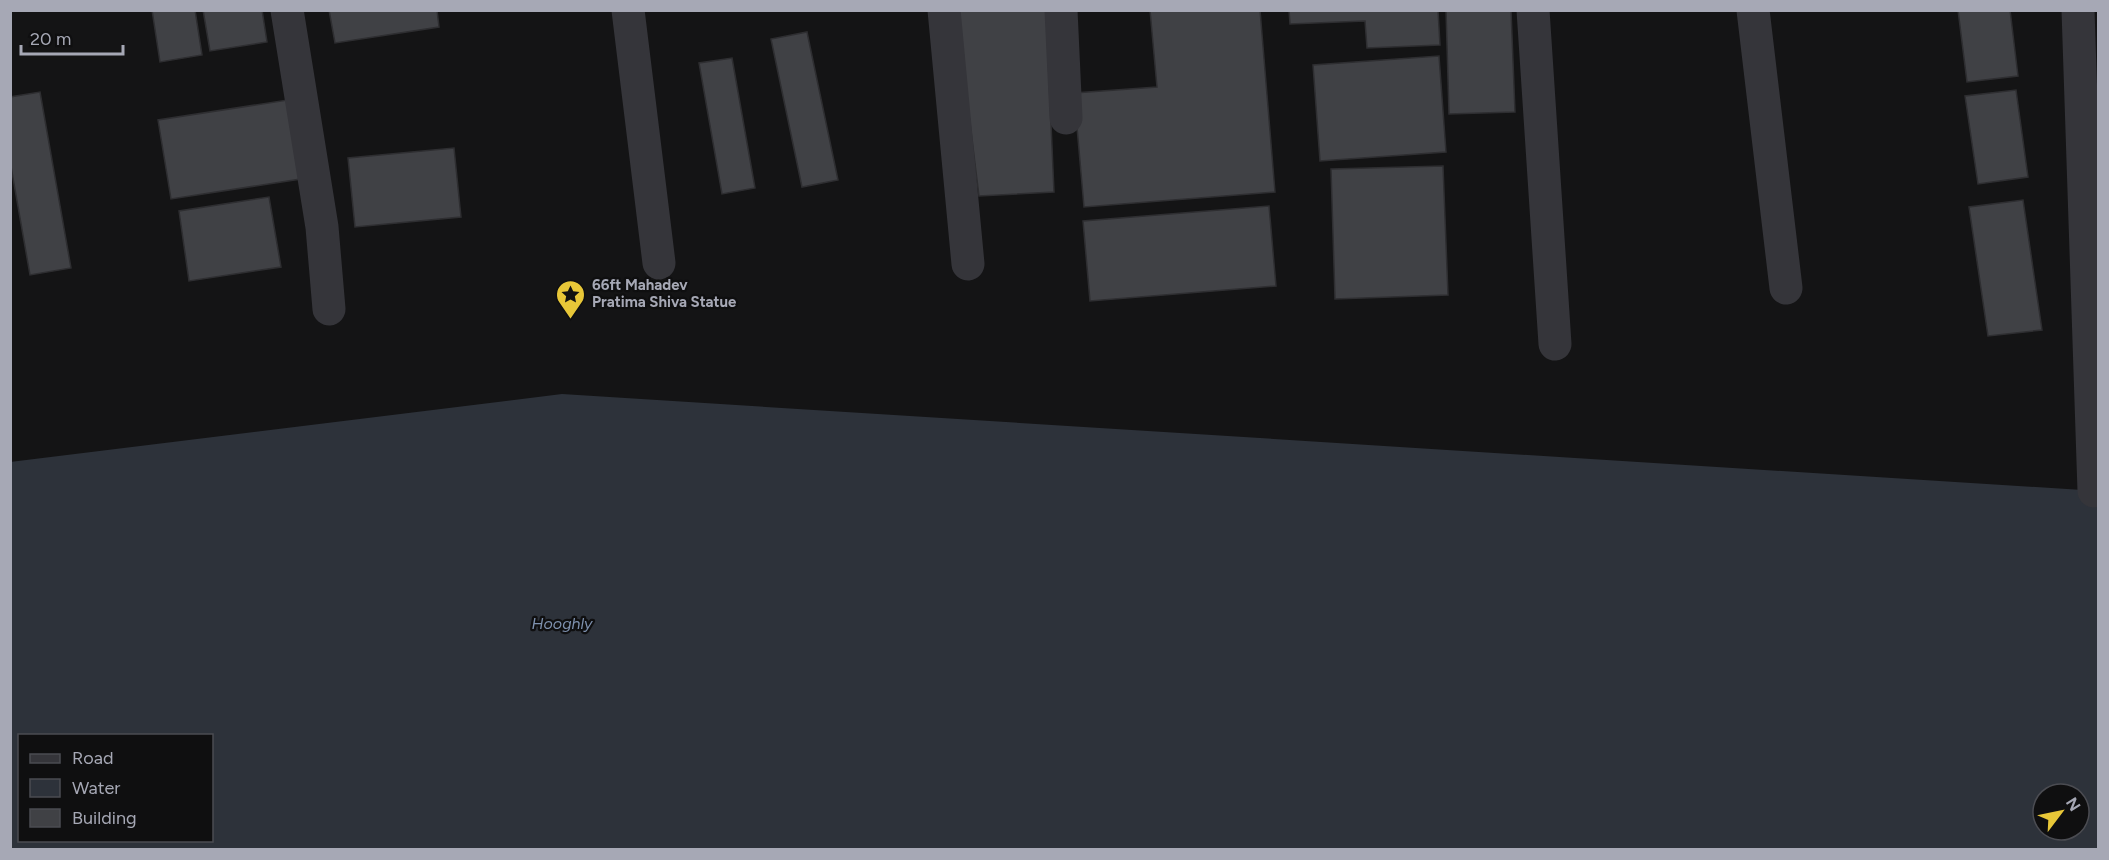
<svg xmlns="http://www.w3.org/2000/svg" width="2109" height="860" viewBox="0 0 2109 860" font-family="Figtree,sans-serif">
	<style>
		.water { fill: #2d323a; fill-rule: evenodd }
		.building { fill: #404145; stroke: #2e2e31; stroke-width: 1.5 }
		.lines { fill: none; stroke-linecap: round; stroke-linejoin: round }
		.minor { stroke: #35353a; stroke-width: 33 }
		.labels { text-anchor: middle; stroke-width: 4.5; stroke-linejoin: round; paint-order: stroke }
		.poi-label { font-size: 15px; font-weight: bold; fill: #a6a8b5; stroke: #0f0f10; text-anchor: start }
		.water-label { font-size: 16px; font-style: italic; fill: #7e91ae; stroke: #0f0f10 }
	</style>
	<rect width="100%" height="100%" fill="#141415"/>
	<!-- water -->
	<path class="water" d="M562 394 2098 491V849H11L10 462ZM20 736H212V840H20ZM2043 794H2079V830H2043Z"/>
	<!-- building -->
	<g class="building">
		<path d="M152 10H195L202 55 160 62Z"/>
		<path d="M203 10H262L267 42 210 51Z"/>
		<path d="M329 10H437L439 27 335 43Z"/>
		<path d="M956 10H1046L1054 192 979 196Z"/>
		<path d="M1150 10H1260L1275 192 1084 207 1074 93 1157 87Z"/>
		<path d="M1289 10H1438L1440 45 1367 48 1365 21 1290 24Z"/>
		<path d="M1446 10H1511L1515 112 1449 114Z"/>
		<path d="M1958 10H2010L2018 76 1967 82Z"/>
		<path d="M807 32 838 180 802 187 771 39Z"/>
		<path d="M1439 56 1446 152 1320 161 1313 65Z"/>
		<path d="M732 58 755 188 722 194 699 63Z"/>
		<path d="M2016 90 2028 177 1978 184 1965 96Z"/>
		<path d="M40 92 71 268 30 275 10 161V97Z"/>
		<path d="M294 99 307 178 171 199 158 120Z"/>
		<path d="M454 148 461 217 355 227 348 158Z"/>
		<path d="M1443 166 1448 295 1335 299 1331 169Z"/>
		<path d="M269 197 281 267 189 281 179 211Z"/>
		<path d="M2023 200 2042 330 1988 336 1969 207Z"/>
		<path d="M1269 206 1276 286 1090 301 1083 221Z"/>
	</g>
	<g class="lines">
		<!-- minor -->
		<g class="minor">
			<path d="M287 10 322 227 329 309"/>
			<path d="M628 10 659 263"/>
			<path d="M944 10 968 264"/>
			<path d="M1061 10 1066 118"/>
			<path d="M1533 10 1555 344"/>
			<path d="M1753 10 1786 288"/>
			<path d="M2078 10 2094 491"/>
		</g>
	</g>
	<!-- icons -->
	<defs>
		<symbol id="sight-pin" viewBox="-11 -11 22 30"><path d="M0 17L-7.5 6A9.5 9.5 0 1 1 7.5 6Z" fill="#e8c738" stroke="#0f0f10"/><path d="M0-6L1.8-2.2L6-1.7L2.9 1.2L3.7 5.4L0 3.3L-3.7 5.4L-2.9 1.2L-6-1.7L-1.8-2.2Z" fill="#111"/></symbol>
	</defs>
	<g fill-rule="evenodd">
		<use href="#sight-pin" x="554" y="278" width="33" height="45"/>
	</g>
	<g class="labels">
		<!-- poi labels -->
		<g class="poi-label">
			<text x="592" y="290">66ft Mahadev<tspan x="592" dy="17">Pratima Shiva Statue</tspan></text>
		</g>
		<!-- water labels -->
		<g class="water-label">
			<text x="562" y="629">Hooghly</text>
		</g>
	</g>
	<!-- border -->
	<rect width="2109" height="860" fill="none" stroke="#a6a8b5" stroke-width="24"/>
	<!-- legend -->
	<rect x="18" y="734" width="195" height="108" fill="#0f0f10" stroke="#4b4c52" stroke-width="1.5"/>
	<rect x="30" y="754" width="30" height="9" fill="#35353a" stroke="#4b4c52" stroke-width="1.5"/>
	<text x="72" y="764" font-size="18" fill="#a6a8b5">Road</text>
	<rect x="30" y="779" width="30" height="18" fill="#2d323a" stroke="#4b4c52" stroke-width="1.5"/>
	<text x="72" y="794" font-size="18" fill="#a6a8b5">Water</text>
	<rect x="30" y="809" width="30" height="18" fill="#404145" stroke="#4b4c52" stroke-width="1.5"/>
	<text x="72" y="824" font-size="18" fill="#a6a8b5">Building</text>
	<!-- north arrow -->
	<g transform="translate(2061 812) rotate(58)"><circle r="28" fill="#0f0f10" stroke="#4b4c52" stroke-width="1.5"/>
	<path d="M0-4.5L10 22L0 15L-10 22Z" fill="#e8c738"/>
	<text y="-9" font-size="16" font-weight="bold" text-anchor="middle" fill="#a6a8b5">N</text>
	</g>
	<!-- scale -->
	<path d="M21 45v9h102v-9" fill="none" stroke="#a6a8b5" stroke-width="3"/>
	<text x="30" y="45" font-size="18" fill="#a6a8b5" stroke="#0f0f10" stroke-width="4.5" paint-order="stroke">20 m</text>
</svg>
